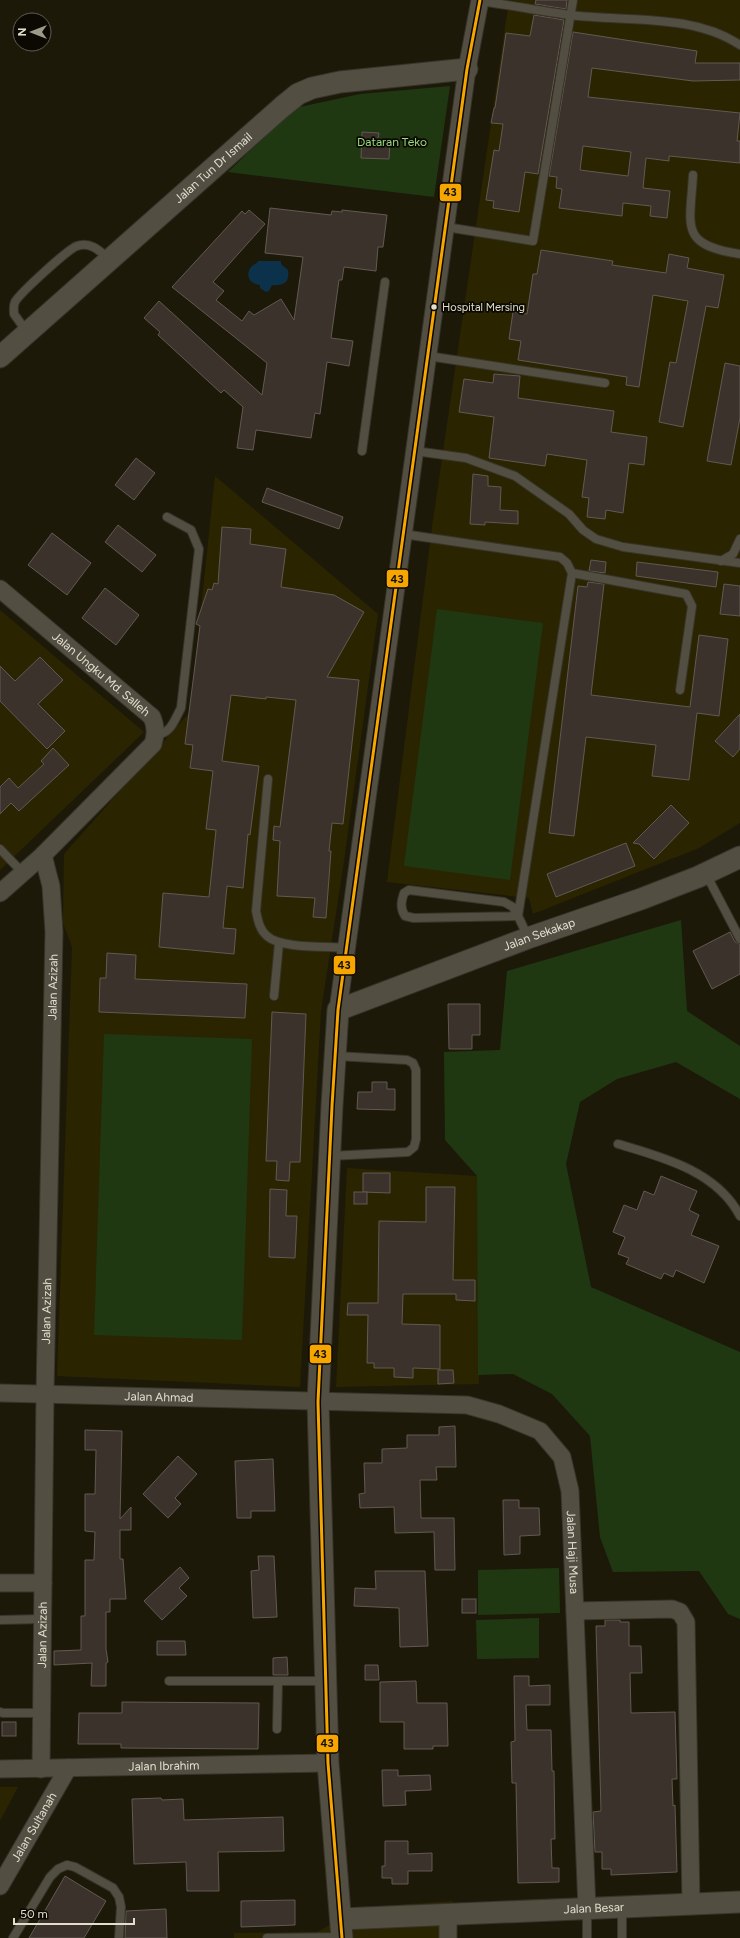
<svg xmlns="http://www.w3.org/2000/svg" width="740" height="1938" viewBox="0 0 740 1938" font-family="Figtree,sans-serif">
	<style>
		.built { fill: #2b2401 }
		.green { fill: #1f3812 }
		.water { fill: #0b324a }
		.building { fill: #3b322b; stroke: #625952; fill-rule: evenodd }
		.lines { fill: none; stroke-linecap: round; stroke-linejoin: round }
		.service-casing { stroke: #37342b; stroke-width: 10 }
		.minor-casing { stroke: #37342b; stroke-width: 19 }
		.tertiary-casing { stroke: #37342b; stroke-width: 23 }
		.service { stroke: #524f42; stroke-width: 8 }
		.minor { stroke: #524f42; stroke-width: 17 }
		.tertiary { stroke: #524f42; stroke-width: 21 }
		.bus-1-casing { stroke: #0b0901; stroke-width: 6 }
		.bus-1 { stroke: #f7a600; stroke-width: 3 }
		.bus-dot { fill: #e2dfce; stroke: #0b0901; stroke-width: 1.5 }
		.labels { text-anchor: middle; stroke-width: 3.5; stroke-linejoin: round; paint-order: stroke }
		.bus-label { font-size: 11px; fill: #e2dfce; stroke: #0b0901; text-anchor: start }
		.park-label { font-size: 12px; fill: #99dc80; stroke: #0b0901 }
		.street-label { font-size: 12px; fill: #e2dfce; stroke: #0b0901 }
		.line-badge { stroke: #0b0901; stroke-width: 1.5 }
		.pale-badge-label { font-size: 11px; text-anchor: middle; font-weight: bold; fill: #111 }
	</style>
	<rect width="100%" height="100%" fill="#1d1909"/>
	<!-- built -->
	<g class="built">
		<path d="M509 0H740V823L699 848 533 914 529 898 387 882 432 527Z"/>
		<path d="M215 476 378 614 344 861 321 1011 300 1387 57 1376 72 947 63 923 64 854 190 712Z"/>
		<path d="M0 610 144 732 0 870Z"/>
		<path d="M347 1168 477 1176 479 1384 336 1387Z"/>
		<path d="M0 1787H18L0 1821Z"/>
		<path d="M453 1901 454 1938H234V1933L317 1932 363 1907Z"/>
	</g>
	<!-- green -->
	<g class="green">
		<path d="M450 86 434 197 228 172 295 108 360 94Z"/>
		<path d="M437 609 543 623 510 880 404 866Z"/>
		<path d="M681 920 687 1011 740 1046V1099L676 1062 617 1079 580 1102 566 1164 591 1287 740 1352V1619L728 1614 699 1571 613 1572 600 1537 590 1436 552 1394 513 1374 478 1375 477 1176 445 1140 444 1052 500 1050 507 971Z"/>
		<path d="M104 1034 252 1039 242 1340 94 1335Z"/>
		<path d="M559 1568 560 1613 478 1615V1570Z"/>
		<path d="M539 1618V1658L477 1659 476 1620Z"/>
	</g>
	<!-- water -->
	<path class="water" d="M258 261H281V264L288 270C290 283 283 286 272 285L269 291 266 292 260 288V285C246 284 244 268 257 263Z"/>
	<!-- building -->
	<g class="building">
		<path d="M536 0H567L566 9 535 4Z"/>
		<path d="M534 15 564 20 538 174 525 172 519 212 493 208 494 201 486 200 494 150 499 151 503 124 491 123 494 108H495L506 33 530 36Z"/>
		<path d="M573 32 697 51 695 63H740V80L693 81 592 68 588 97 740 113 737 141H740V163L669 156V161L646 158 643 188 670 191 667 218 650 216 651 206 623 203 622 216 559 208 562 189 556 188 557 177 549 176ZM583 146 631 152 628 176 580 170Z"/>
		<path d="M362 132 379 133 378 139 390 140 389 159 361 158Z"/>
		<path d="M270 208 331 215 332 211 342 212V210L387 215 383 247H378L376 271 344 267 342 280H339L331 338 353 341 349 366 327 362 320 414 315 413 311 438 256 430 253 450 237 448 243 407 224 390 221 393 158 335 160 332 144 318 159 301 262 395 267 363 172 287 242 211 245 214 249 210 265 224 213 282 224 291 216 300 242 321 249 311 254 315 281 299 294 320 303 257 265 253Z"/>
		<path d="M541 250 613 261 612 265 666 273 669 254 689 258 687 268 724 275 718 308 706 306 683 427 659 422 670 362 676 363 688 301 653 295 639 387 626 385 627 377 518 360 521 341 509 339 513 312 527 314 533 274H537Z"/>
		<path d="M725 363 740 366V418L731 465 707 461Z"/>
		<path d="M494 374 520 376 518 398 614 411 611 432 647 437 644 465 629 463 623 513 606 510 605 519 587 517 589 498 582 497 587 460 547 454 545 466 489 458 494 417 459 412 464 379 493 383Z"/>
		<path d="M136 458 155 473 134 500 115 485Z"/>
		<path d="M473 474 488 476V486L501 487 500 510 518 511V524L485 522V525L470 524Z"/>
		<path d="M267 488 343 517 339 529 262 502Z"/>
		<path d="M118 525 156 555 142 572 105 542Z"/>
		<path d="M222 527 251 529 250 544 286 549 281 587 334 595 364 612 327 677 359 680 343 824 332 823 329 851H331L326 918 313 917 315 898 277 896 280 841 273 840 274 826 280 827 296 700 266 697V699L231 695 222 761 259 766 250 835 248 834 243 888 227 886 223 928 236 929 234 954 159 947 163 893 209 897 216 830 206 829 213 771 190 768 193 745 185 744 200 626 196 624 208 589 212 590 214 583 218 584Z"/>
		<path d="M52 533 91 563 67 595 28 565Z"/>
		<path d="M591 560 606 562 605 573 589 571Z"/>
		<path d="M637 562 718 572 716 587 636 576Z"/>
		<path d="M588 582 604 584 591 695 690 707 699 635 728 639 719 716 697 713 689 780 652 776 656 745 586 737 574 836 549 833 578 586 587 587Z"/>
		<path d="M724 584 740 586V616L720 614Z"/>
		<path d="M105 588 139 615 116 645 82 618Z"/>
		<path d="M40 657 63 680 38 704 65 731 47 749 0 701V666L15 681Z"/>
		<path d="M740 714V749L733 757 715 741Z"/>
		<path d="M53 748 69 765 19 811 11 803 0 814V787L9 778 18 788 44 764 41 761Z"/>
		<path d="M671 805 689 823 654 859 639 844 633 843Z"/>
		<path d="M626 843 635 866 556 897 547 874Z"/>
		<path d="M730 932 735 942 740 944V974L712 989 693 951Z"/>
		<path d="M107 953 136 955 135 979 247 984 245 1018 99 1012 100 978H106Z"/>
		<path d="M448 1004H480V1035H472V1049H449Z"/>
		<path d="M272 1012 306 1014 300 1162H290L289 1181 276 1180 277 1161H266Z"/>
		<path d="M372 1082H387V1089H395V1110L357 1109 358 1092H372Z"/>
		<path d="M363 1173H390V1193L363 1192Z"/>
		<path d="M661 1176 697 1191 689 1210 699 1215 691 1235 719 1246 704 1283 676 1270 673 1277 664 1273 661 1279 626 1264 629 1258 618 1254 625 1237 613 1232 624 1205 637 1210 644 1191 654 1195Z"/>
		<path d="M426 1187H455L453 1280H475V1301L456 1300V1294H403L402 1324 440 1325V1369L413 1368V1378L394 1377V1368H374V1363H367L368 1315H347L348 1303H378L379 1221 426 1222Z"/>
		<path d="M270 1189 287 1190 286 1216H297L295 1258 269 1257Z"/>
		<rect x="354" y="1192" width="13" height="12"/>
		<path d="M438 1370H453L454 1383 438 1384Z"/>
		<path d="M455 1426 456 1467H436L437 1480H420L421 1518H454L455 1570H435L434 1532 395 1533 394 1507 360 1508 359 1494 365 1493 364 1463H382V1449L407 1448V1435H439V1427Z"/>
		<path d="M85 1430 122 1431 120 1519 131 1507V1530H120V1559H123L126 1599H110V1612H106V1649L108 1662 106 1663V1686H91L92 1663 54 1665V1651L81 1650V1616H85V1560H94L95 1532 85 1531V1494H95L96 1450H85Z"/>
		<path d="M178 1456 197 1474 175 1498 181 1504 168 1518 143 1494Z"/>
		<path d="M273 1459 275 1511H251V1518H237L235 1461Z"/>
		<path d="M503 1500H519V1508H539L540 1535 520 1536V1554L504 1555Z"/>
		<path d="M258 1556H274L277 1617 253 1618 251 1571 259 1570Z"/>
		<path d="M180 1567 189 1578 179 1588 187 1596 162 1620 144 1601Z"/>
		<path d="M375 1571H425L428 1646 400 1647 399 1608 354 1606 355 1588 376 1589Z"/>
		<rect x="462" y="1599" width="14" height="14"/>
		<path d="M605 1620H620V1622H629V1646H641L642 1673H630L631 1713 675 1712 677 1779H672L673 1806 675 1805 677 1872 611 1875V1869H602V1852H595L593 1812 601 1811 596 1626H605Z"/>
		<path d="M157 1641H185L186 1655H157Z"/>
		<path d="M287 1657 288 1675H273V1658Z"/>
		<path d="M365 1665H378L379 1680H365Z"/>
		<path d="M514 1676H529V1686L550 1685V1705H526L527 1730H551L552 1771H554L555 1839H551L552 1868H559V1882L518 1883 516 1783H512L511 1742 515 1741Z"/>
		<path d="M416 1681 417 1703H447L448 1746H433V1749H404V1722H380V1682Z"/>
		<path d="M122 1702 259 1703 258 1749 121 1748V1744H78L79 1713H122Z"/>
		<rect x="2" y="1722" width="14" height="14"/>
		<path d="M382 1770H398V1776L430 1775 431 1790 405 1791 406 1805 383 1806Z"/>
		<path d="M161 1798 162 1800 183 1799 184 1820 283 1817 284 1851 218 1852 219 1891H187L186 1862 134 1864 132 1799Z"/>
		<path d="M385 1841H408V1854L432 1853V1871H408V1884H392V1878H382V1866H385Z"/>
		<path d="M65 1876 106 1901 84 1938H29Z"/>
		<path d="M295 1900V1925L241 1927V1901Z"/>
		<path d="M166 1909 167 1938H125L126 1911Z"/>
	</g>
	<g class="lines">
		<defs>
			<g id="service">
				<path d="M480 1C510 5 540 11 570 15 625 22 692 13 740 45"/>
				<path d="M693 175C690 227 679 245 740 254"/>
				<path d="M446 227 533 241 573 0"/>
				<path d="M27 332 14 314C14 310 13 306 15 302 19 294 68 249 77 246 90 241 100 251 109 259"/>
				<path d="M428 356 605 383"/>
				<path d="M362 451 385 282"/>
				<path d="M415 451 466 458 515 476 569 514 583 530 596 539 623 547 740 563"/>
				<path d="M403 534 560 557 567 563 572 573 686 594 692 606 680 690"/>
				<path d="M721 561 733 554 740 539"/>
				<path d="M156 735C171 734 175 719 181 708L199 549 191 530 167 517"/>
				<path d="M268 779 256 911C258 920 259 929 267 936 281 949 327 946 346 948"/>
				<path d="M0 849 23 873"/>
				<path d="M706 874 740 939"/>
				<path d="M409 890 504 902 513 907 518 916 414 918 405 916C400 908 401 902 404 893Z"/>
				<path d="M528 937 518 916 572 573"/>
				<path d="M274 996 279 943"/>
				<path d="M618 1144C662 1157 717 1171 740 1216"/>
				<path d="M330 1156 408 1152 414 1147 416 1139V1070L413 1063 407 1060 336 1056"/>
				<path d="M0 1620 42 1619"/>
				<path d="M169 1681H325"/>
				<path d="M0 1712 3 1713H41"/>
				<path d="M277 1729 278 1681"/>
				<path d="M622 1908V1938"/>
				<path d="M13 1938 50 1877 58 1869 67 1865 75 1867 113 1888 119 1897 121 1907 119 1938"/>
				<path d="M267 1938 342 1937"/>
				<path d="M587 1938V1909"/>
			</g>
			<g id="minor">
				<path id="s1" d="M0 589 152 717C156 727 156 734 153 744L43 855 0 893"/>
				<path d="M338 1010 467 69 480 0"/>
				<path id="s2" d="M0 1393 467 1405 499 1414 540 1431 562 1457 570 1491 587 1909"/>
				<path d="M0 1583H43"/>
				<path d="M575 1611 672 1609 680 1612 686 1622 691 1904"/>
				<path id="s3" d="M0 1769 328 1763"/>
				<path id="s4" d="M41 1769 45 1394 54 932 51 886 43 855"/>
				<path id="s5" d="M0 1886 68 1768"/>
				<path d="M448 1916V1938"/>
			</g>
			<g id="tertiary">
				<path id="s6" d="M0 357 282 107 298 94 312 88 340 82 467 69"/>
				<path id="s7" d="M341 1919 740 1902"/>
				<path id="s8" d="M342 1938 328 1763 318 1402 332 1106 338 1010 528 938 641 899 698 877 740 857"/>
			</g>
		</defs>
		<!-- service casing -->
		<use href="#service" class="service-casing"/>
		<!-- minor casing -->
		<use href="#minor" class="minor-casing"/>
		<!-- tertiary casing -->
		<use href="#tertiary" class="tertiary-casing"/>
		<!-- service -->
		<use href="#service" class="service"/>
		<!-- minor -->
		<use href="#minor" class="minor"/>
		<!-- tertiary -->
		<use href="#tertiary" class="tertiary"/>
		<defs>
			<path id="bus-1" d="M342 1938 328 1763 318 1402 332 1106 338 1010 467 69 480 0"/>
		</defs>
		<!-- bus-1 casing -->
		<use href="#bus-1" class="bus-1-casing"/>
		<!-- bus-1 -->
		<use href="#bus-1" class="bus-1"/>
	</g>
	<!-- markers -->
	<circle class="bus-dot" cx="434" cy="307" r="3.5"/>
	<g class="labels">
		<!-- bus labels -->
		<g class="bus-label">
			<text x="442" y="311">Hospital Mersing</text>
		</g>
		<!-- park labels -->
		<g class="park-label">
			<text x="392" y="146">Dataran Teko</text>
		</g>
		<!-- street labels -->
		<g class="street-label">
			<text dy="4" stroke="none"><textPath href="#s6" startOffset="285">Jalan Tun Dr Ismail</textPath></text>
			<text dy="4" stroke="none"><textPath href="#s1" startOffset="132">Jalan Ungku Md. Salleh</textPath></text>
			<text dy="4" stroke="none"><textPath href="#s8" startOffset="1144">Jalan Sekakap</textPath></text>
			<text dy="4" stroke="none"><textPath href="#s4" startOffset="782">Jalan Azizah</textPath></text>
			<text dy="4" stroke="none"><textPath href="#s4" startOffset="458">Jalan Azizah</textPath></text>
			<text dy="4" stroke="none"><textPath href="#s2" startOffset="159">Jalan Ahmad</textPath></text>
			<text dy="4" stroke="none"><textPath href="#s2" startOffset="675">Jalan Haji Musa</textPath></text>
			<text dy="4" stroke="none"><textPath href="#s4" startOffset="134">Jalan Azizah</textPath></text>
			<text dy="4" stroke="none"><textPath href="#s3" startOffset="164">Jalan Ibrahim</textPath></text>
			<text dy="4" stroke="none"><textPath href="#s5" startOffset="68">Jalan Sultanah</textPath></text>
			<text dy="4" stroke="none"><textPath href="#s7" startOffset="253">Jalan Besar</textPath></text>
		</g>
	</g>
	<g class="line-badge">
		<rect x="439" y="183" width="23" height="19" rx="4" fill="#f7a600"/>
		<rect x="386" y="569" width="23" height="19" rx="4" fill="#f7a600"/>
		<rect x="333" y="955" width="23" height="20" rx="4" fill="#f7a600"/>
		<rect x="309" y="1344" width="23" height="20" rx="4" fill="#f7a600"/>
		<rect x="316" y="1734" width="23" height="19" rx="4" fill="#f7a600"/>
	</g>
	<g class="pale-badge-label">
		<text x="450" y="196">43</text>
		<text x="397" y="583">43</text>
		<text x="344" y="969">43</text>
		<text x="320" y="1358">43</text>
		<text x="327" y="1747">43</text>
	</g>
	<!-- north arrow -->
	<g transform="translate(32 32) rotate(270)"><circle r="19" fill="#0b0901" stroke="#615f53"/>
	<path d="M0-3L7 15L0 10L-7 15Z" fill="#9d9a89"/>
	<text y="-6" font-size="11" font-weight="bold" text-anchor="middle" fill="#e2dfce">N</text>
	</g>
	<!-- scale -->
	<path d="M14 1918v6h120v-6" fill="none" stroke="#e2dfce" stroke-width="2"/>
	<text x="20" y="1918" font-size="12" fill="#e2dfce" stroke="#0b0901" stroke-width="3" paint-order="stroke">50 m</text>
</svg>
